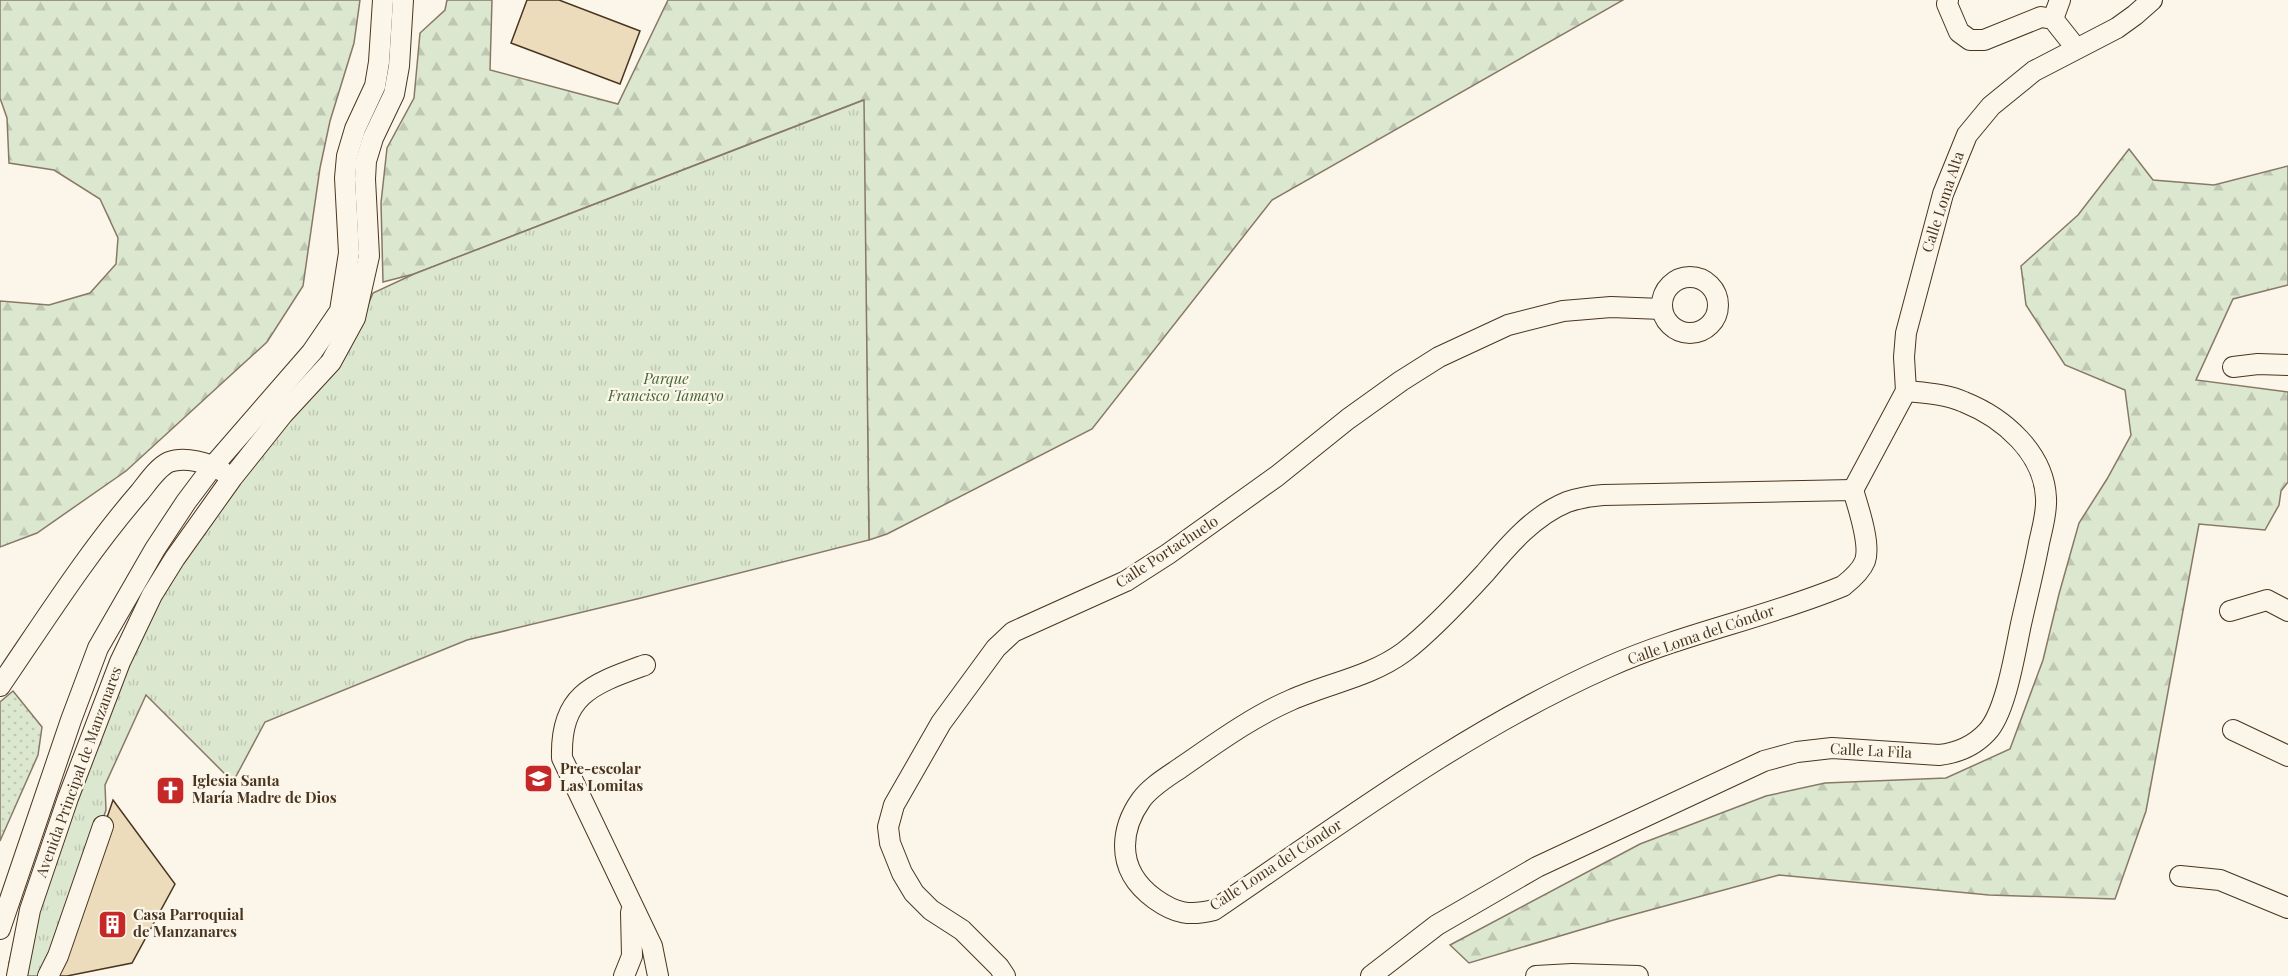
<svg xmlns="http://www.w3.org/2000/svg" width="2288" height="976" viewBox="0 0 2288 976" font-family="'Playfair Display',serif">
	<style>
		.grass { fill: url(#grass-dots); stroke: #887966; stroke-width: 1.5 }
		.forest { fill: url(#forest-firs); stroke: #887966; stroke-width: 1.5 }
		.park { fill: url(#park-tufts); stroke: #887966; stroke-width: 1.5 }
		.building { fill: #ecdcbc; stroke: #4a3520; stroke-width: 1.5 }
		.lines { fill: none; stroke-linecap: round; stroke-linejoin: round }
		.minor-casing { stroke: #4a3520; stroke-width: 22 }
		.minor { stroke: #fbf6e9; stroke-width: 20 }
		.labels { text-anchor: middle; stroke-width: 4.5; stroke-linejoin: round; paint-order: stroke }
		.street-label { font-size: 15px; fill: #4a3520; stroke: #fbf6e9 }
		.park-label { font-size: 15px; font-style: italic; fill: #436837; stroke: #fbf6e9 }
		.poi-label { font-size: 15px; font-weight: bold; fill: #4a3520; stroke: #fbf6e9; text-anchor: start }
	</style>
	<defs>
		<pattern id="grass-dots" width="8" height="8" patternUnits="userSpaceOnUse" patternTransform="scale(1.5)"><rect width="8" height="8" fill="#dce7d0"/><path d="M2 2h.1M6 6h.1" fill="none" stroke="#bec7b2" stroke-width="1.8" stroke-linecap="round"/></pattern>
		<pattern id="forest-firs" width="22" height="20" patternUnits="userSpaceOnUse" patternTransform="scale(1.5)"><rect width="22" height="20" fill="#dce7d0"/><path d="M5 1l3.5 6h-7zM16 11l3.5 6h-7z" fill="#bec7b2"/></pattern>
		<pattern id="park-tufts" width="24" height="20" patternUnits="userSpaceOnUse" patternTransform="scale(1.5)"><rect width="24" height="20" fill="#dce7d0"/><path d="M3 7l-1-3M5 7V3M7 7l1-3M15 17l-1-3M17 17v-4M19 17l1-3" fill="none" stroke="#bec7b2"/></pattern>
	</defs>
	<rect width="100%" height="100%" fill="#fbf6e9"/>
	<!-- grass -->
	<path class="grass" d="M13 691 42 727 38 755 0 841V702Z"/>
	<!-- forest -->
	<g class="forest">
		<path d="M0 0H360L354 43 330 121 320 168 303 286 267 342 126 471 37 533 0 547V301L49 305 90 293 116 264 118 238 100 199 54 170 9 163 7 118 0 98Z"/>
		<path d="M447 0H492L490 70 618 104 668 0H1623L1272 200 1092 429 887 534 869 540 863 100 414 274 383 282 381 203 387 148 414 98 420 33 445 10Z"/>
		<path d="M2129 149 2153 180 2214 185 2288 166V285L2233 299 2196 380 2288 392V482L2281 491 2279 505 2265 530 2199 524 2146 811 2115 899 1989 895 1779 875 1617 919 1469 963 1450 945 1640 844 1766 796 1825 783 1946 778 2010 749 2043 660 2059 594 2079 523 2107 479 2131 435 2125 390 2065 365 2026 305 2021 266 2078 215Z"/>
	</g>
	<!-- park -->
	<path class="park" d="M864 100 869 540 641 598 467 640 265 722 233 782 146 695 105 785 106 810 55 956 44 976H17L9 963 18 928 147 604 361 321 373 293 414 274Z"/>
	<!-- building -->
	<g class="building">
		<path d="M527 0H559L640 31 620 84 511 43Z"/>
		<path d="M113 800 175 884 132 963 67 976H53Z"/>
	</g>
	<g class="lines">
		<defs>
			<g id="minor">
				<path d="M1948 0 1947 4 1959 32 1970 40H1984L2041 17 2053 19 2076 48"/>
				<path d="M2053 19 2060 0"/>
				<circle cx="1690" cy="305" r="28"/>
				<path d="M2233 367 2258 364 2288 365"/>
				<path d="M1906 391 1904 357 1906 333 1943 194 1967 135 1991 106 2034 71 2117 28 2135 15 2152 0"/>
				<path d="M1853 490C1858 507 1871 544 1865 561 1861 571 1852 579 1843 586 1766 618 1684 633 1608 667 1466 730 1342 823 1214 910 1190 916 1176 914 1155 899 1137 886 1125 868 1125 846 1125 829 1131 814 1141 800 1151 786 1169 776 1183 766 1218 742 1252 717 1291 700 1329 683 1370 677 1404 652 1429 633 1463 597 1485 573 1508 546 1533 516 1567 502 1579 498 1590 496 1603 495Z"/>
				<path d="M1853 490 1906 391"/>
				<path d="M2230 611 2267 600 2288 611"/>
				<path d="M645 665C593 684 560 694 562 758L652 946 658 976"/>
				<path d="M0 686C45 620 88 552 140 492 148 482 158 467 169 462 185 456 209 463 222 471"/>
				<path d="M2233 730 2288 756"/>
				<path d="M2180 876 2220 880 2288 908"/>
				<path d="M0 929 71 720 98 648 155 549 186 502 213 466 312 352 340 311 349 253 345 178 347 156 355 129 375 86 379 62 383 0"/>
				<path d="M17 976 30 910 68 798 120 662 152 595 175 558 232 478 283 414 331 362 355 318 369 256 365 179 366 161 373 138 394 94 399 66 403 0"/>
				<path d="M48 976 58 956 103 826"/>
				<path d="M624 976 632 956 631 912"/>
				<path d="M1005 976 999 967 962 930 931 910 914 893 902 873 890 843 888 827 894 805 941 723 996 648 1013 632 1126 581 1168 554 1277 476 1348 419 1401 381 1439 357 1508 325 1563 311 1611 307 1662 309"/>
				<path d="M1371 976 1437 925 1537 867 1764 761 1797 752 1832 748 1939 755C1957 753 1974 746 1987 732 2006 712 2015 652 2021 624 2027 597 2034 570 2039 543 2042 529 2047 513 2046 498 2044 453 2004 418 1964 402 1946 394 1925 393 1906 391"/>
				<path d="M1536 976 1572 974 1638 976"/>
			</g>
		</defs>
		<!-- minor casing -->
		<use href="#minor" class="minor-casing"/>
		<!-- minor -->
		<use href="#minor" class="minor"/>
	</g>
	<!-- icons -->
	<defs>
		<symbol id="school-square" viewBox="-11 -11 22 22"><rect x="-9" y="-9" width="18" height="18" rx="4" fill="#c62828" stroke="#fbf6e9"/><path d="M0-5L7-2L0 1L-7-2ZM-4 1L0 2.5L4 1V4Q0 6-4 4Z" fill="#fff"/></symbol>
		<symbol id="church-square" viewBox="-11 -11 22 22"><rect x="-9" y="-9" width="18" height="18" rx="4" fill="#c62828" stroke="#fbf6e9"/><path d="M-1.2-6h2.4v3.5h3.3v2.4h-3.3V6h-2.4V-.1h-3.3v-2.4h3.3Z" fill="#fff"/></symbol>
		<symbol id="building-square" viewBox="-11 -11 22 22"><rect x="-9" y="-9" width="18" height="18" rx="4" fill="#c62828" stroke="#fbf6e9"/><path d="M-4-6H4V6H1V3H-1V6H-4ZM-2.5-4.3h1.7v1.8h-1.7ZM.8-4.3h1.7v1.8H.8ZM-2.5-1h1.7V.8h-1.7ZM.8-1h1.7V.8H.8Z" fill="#fff"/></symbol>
	</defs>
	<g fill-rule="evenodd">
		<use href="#school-square" x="522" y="762" width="33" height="33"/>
		<use href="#church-square" x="154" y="774" width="33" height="33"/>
		<use href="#building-square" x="96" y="908" width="33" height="33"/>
	</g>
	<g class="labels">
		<!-- street labels -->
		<g class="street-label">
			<text transform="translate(1943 202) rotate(-72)" y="5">Calle Loma Alta</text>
			<text transform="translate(1167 552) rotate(-33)" y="5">Calle Portachuelo</text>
			<text transform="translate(1701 635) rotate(-19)" y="5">Calle Loma del Cóndor</text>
			<text transform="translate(1871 751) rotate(3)" y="5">Calle La Fila</text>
			<text transform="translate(79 772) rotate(-70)" y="5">Avenida Principal de Manzanares</text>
			<text transform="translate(1276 865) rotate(-33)" y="5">Calle Loma del Cóndor</text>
		</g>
		<!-- park labels -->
		<g class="park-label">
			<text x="666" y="384">Parque<tspan x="666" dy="17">Francisco Tamayo</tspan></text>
		</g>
		<!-- poi labels -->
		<g class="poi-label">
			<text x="560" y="774">Pre-escolar<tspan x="560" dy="17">Las Lomitas</tspan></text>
			<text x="192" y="786">Iglesia Santa<tspan x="192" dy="17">María Madre de Dios</tspan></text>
			<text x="133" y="920">Casa Parroquial<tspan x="133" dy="17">de Manzanares</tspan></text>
		</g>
	</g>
</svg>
